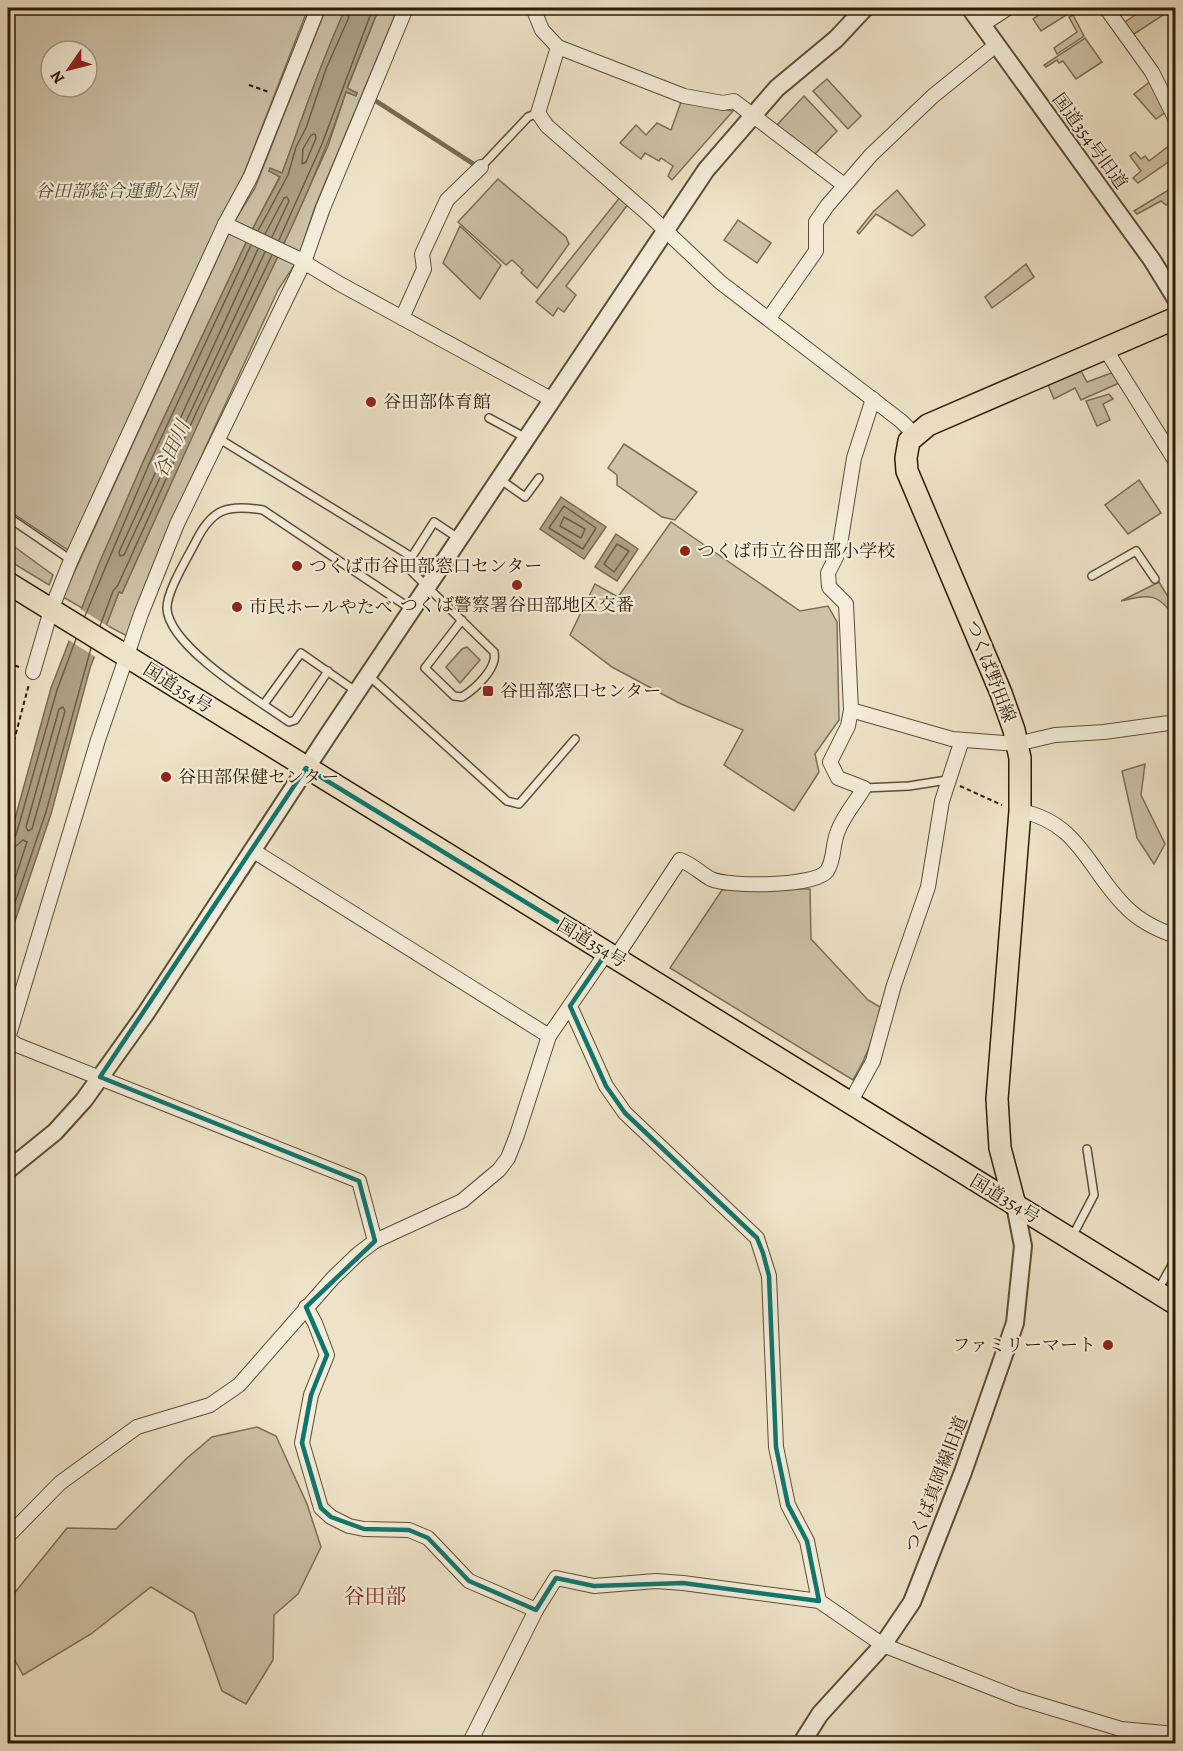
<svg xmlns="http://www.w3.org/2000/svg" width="1183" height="1751" viewBox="0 0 1183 1751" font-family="Alegreya,'Noto Serif JP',serif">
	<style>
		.green { fill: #cdc1a7; stroke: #7c6e55; stroke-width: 1.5; fill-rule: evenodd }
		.water { fill: #ac9f85; stroke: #796b51; stroke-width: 1.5 }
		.pier { fill: #eee3c8 }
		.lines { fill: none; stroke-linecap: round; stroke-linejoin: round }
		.shore { stroke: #6c5e44; stroke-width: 1.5 }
		.stream { stroke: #796b51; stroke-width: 4.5 }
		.service-casing { stroke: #5c4e34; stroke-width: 10 }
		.minor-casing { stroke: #5c4e34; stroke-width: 16 }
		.tertiary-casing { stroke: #5c4e34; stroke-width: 20 }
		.primary-casing { stroke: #2c1c03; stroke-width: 24 }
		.trunk-casing { stroke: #2c1c03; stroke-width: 24 }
		.path { stroke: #2c1c03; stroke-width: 2; stroke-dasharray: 4.5 3; stroke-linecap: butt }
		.service { stroke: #f4eddb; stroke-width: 7 }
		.minor { stroke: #f4eddb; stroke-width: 14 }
		.tertiary { stroke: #f4eddb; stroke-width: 16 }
		.primary { stroke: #eee3c8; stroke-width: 21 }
		.trunk { stroke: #eee3c8; stroke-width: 21 }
		.marked { fill: none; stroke: #0f766e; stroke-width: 4.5; stroke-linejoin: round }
		.poi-dot { fill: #8f2418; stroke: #f4eddb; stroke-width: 2 }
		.labels { text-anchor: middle; stroke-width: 4.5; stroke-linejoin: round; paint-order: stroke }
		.street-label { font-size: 18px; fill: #2c1c03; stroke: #f4eddb }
		.park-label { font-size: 18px; font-style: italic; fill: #5c4e34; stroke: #f4eddb }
		.poi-label { font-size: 18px; fill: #2c1c03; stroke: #f4eddb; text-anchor: start }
		.water-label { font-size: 20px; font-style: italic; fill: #5f5037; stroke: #f4eddb }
		.quarter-label { font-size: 21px; fill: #7a1f14; stroke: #f4eddb }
	</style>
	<rect width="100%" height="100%" fill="#eee3c8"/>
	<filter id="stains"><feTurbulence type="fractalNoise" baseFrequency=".00333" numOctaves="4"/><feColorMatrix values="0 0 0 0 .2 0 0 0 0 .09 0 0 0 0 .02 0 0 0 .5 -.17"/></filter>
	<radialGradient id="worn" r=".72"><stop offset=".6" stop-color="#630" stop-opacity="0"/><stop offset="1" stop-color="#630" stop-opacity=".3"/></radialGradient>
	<!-- green -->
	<g class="green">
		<path d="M8 8H305L307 11 243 176 222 215 68 550 8 510ZM51 51H87V87H51Z"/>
		<path d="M326 8H333L344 14C319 66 302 120 282 174L271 169 269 171 280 176 252 230 234 222 255 188Z"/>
		<path d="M379 8H398L315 207 300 252 283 245 328 146 346 92 356 95 357 93 347 89Z"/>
		<path d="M1041 8H1065L1068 14 1041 31 1033 19 1043 12Z"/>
		<path d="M1145 8H1174L1134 34 1121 25Z"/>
		<path d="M1073 15 1084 36 1057 54 1054 48 1077 32 1069 17Z"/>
		<path d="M1085 38 1102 62 1076 79 1063 61 1059 63 1057 60 1046 67 1044 65Z"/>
		<path d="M827 79 861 116 848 129 813 91Z"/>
		<path d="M1151 81 1167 111 1156 119 1134 94Z"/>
		<path d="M804 96 837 131 815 154 776 126Z"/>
		<path d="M681 102 733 111 672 180 668 176 673 166 661 158 659 161 645 153 641 159 620 143 636 125 646 135 657 123 671 130Z"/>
		<path d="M1169 146 1174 158 1138 183 1133 178 1141 171 1130 156 1135 152 1141 159 1145 156 1149 161Z"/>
		<path d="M498 179 566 237 569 244 537 288 521 273 523 270 512 260 506 265 458 222Z"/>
		<path d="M1175 186V199L1166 205 1161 201 1137 214 1134 211Z"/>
		<path d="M897 190 925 225 912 236 876 214 859 234 857 232 873 212Z"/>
		<path d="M621 196 629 203 566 286 576 295 564 312 558 308 553 316 536 302Z"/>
		<path d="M738 220 771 243 757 263 724 240Z"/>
		<path d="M460 226 501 265 480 299 443 263Z"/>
		<path d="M229 233 247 241 143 462 82 608 63 597Z"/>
		<path d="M278 256 295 264 278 290 189 483 127 636 106 625 119 592 122 593 202 414Z"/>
		<path d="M1026 264 1034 277 992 308 985 297Z"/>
		<path d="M1081 371 1087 382 1114 372 1119 383 1081 400 1075 388 1054 399 1048 385Z"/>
		<path d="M1109 394 1113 399 1103 404 1110 420 1097 426 1086 401Z"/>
		<path d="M624 444 697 492 675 520 662 517 617 485V475L608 468Z"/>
		<path d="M1139 480 1161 513 1128 534 1105 505Z"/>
		<path d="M671 522 800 611 828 606 837 622 839 720 815 754 819 772 794 811 724 765 743 730 679 703 612 667 570 635 595 584 618 597Z"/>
		<path d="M8 542 53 575 49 585 8 560Z"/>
		<path d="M1159 582 1175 608V617C1157 593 1150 594 1121 601Z"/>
		<path d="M467 647 480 660 460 683 446 667 462 649Z"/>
		<path d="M1145 764 1141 795 1165 844 1154 864 1137 838 1122 771Z"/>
		<path d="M770 889H810L811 939 868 1000 880 1007C876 1033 867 1057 853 1080L670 968 722 890Z"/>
		<path d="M257 1427 276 1436 307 1504 321 1547 298 1594 274 1615 273 1660 246 1704 222 1691 194 1613 151 1587 91 1634 23 1675 8 1648V1601L67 1528 116 1529 186 1459 212 1437Z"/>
	</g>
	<!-- water -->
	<g class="water">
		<path d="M333 8 345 10 347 8H379L347 88 357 93 356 96 346 92C313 190 266 281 221 374 187 447 155 520 122 593L119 592 90 668 51 814 8 942V844L51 688 98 566 143 462 252 230 280 177 269 171 270 168 282 173C302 120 319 66 343 14Z"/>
		<path d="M561 497 606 527 584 559 540 529Z"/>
		<path d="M616 534 638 549 617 581 595 567Z"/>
	</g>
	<!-- pier -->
	<path class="pier" d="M79 608 109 627 97 658 67 639Z"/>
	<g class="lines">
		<!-- shore -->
		<g class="shore">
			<path d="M315 134 316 138 306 162 302 164 303 149 311 135Z"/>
			<path d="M258 231 288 175 296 147 306 128 326 69 349 17 344 8"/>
			<path d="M265 234 284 198 287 197 289 201 272 237"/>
			<path d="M279 240 322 144 373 8"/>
			<path d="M258 249 119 552 120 556 124 555 265 252"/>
			<path d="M564 506 596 528 583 549 549 528Z"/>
			<path d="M564 517 585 529 581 538 560 526Z"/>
			<path d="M617 544 629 551 614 572 604 564Z"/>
			<path d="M85 616 149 464 251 245"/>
			<path d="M100 626 113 591 118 585 197 411 272 255"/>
			<path d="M63 707 65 711 32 829 28 831 26 827 59 709Z"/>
			<path d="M8 840 16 835 57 690 76 639"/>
			<path d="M8 848 16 846 23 840 27 842 8 900"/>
			<path d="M8 923 46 812 91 648"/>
		</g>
		<!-- stream -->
		<path class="stream" d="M376 101 475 165"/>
		<defs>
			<g id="service">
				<path d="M481 167 528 117 538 113"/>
				<path d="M489 418 526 438"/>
				<path d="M218 438 412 557"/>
				<path d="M501 480 525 497 539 478"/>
				<path d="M8 517 71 560"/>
				<path d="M458 538 434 522 406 566 494 652C498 668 475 689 462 697L454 696 425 668 462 620"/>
				<path d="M1092 576 1136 551 1155 579"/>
				<path d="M328 671 295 720 289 722C258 700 170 648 167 609 166 592 188 557 196 541 212 509 227 504 263 510L411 609"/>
				<path d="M368 675 507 801 519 804 575 739"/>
				<path d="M264 704 301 653 357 692"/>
				<path d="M864 788 909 786 947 780"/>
				<path d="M1072 1237 1094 1195 1087 1149"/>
				<path d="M1158 1290 1176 1258"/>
				<path d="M1171 1733 1176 1718"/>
			</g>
			<g id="minor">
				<path d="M533 8 542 30 558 47 684 96 723 103 734 101 844 185"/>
				<path d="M1106 8 1152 72 1176 120"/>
				<path d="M982 25 1008 8"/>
				<path d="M558 47 538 113 547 126 648 214 720 282 901 421 914 434"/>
				<path d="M225 224 297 258 340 284 551 399"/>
				<path d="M402 318 424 269 422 254 447 200 481 167"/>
				<path d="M769 318 816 251V222L827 206 871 155 933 96 996 45"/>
				<path d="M1106 350 1176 462"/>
				<path d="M33 672 51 610 71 560 225 224 251 176 318 8"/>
				<path d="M851 710 952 739 1017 744 1055 735 1104 732 1176 722"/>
				<path d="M1020 811C1080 822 1089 872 1127 908 1140 921 1158 930 1176 936"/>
				<path d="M252 850 549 1036"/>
				<path d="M616 957 680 860C692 864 700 873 711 879 728 887 815 887 827 871 835 859 832 844 838 831 843 816 856 802 864 788L838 778 830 762 848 726 851 710 846 604 829 587 828 573 839 551 854 458 873 399"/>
				<path d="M1176 967V974"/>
				<path d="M570 1006 606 1086 625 1113 757 1238 769 1276 776 1447 788 1505 807 1541 819 1601"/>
				<path d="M850 1103 873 1061 894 985 928 887 942 801 962 740"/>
				<path d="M375 1241 359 1181 17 1045 10 1040 9 1035 98 740 141 614 177 524 304 262 323 208 406 8"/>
				<path d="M306 1307 315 1323 327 1355 311 1395 302 1443 321 1508 331 1517 349 1526 364 1529 409 1530 428 1538 469 1581 536 1610"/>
				<path d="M8 1536 60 1483 137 1427 210 1405 239 1385 333 1278 358 1254 375 1241 462 1201 499 1170 508 1158 517 1135 549 1036 607 952"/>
				<path d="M469 1744 536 1610 556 1578 594 1586 656 1581 683 1583 819 1601 883 1645 1018 1698 1121 1729 1176 1734"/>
			</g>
			<g id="tertiary">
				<path d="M970 8 1152 260 1176 299"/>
				<path d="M8 1170 55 1132 84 1100 146 1013 328 735 706 170 777 88 836 39 865 8"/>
				<path d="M801 1744 820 1714 883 1645 912 1602 963 1472 1015 1323 1023 1246 1015 1205"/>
			</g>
			<path id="primary" d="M1015 1205 1000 1148 997 1099 1020 811V758L1014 730 1001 693 907 471 906 458 909 441 928 425 1176 318"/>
			<path id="trunk" d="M8 583 1176 1304"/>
		</defs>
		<!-- service casing -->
		<use href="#service" class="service-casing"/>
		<!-- minor casing -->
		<use href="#minor" class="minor-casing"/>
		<!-- tertiary casing -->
		<use href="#tertiary" class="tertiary-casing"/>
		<!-- primary casing -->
		<use href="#primary" class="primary-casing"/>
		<!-- trunk casing -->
		<use href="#trunk" class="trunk-casing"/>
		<!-- path -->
		<g class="path">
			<path d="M249 85 269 92"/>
			<path d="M8 663 19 667"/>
			<path d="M8 763 29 684"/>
			<path d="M960 786 1002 805"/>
		</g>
		<!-- service -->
		<use href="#service" class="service"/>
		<!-- minor -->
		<use href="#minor" class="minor"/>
		<!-- tertiary -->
		<use href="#tertiary" class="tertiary"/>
		<!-- primary -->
		<use href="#primary" class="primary"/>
		<!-- trunk -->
		<use href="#trunk" class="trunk"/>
	</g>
	<!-- marked area -->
	<path class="marked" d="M306 768 607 952 570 1006 606 1086 625 1113 757 1238 763 1253 769 1276 776 1447 788 1505 807 1541 819 1601 683 1583 594 1586 556 1578 536 1610 469 1581 428 1538 409 1530 364 1529 331 1517 321 1508 302 1443 311 1395 327 1355 306 1307 375 1241 359 1181 100 1077Z"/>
	<!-- markers -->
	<g class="poi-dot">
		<circle cx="371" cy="402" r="6"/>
		<circle cx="685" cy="551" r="6"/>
		<circle cx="297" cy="566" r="6"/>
		<circle cx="517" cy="585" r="6"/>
		<circle cx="237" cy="607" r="6"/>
		<rect x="482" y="685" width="12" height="12" rx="3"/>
		<circle cx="166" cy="777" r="6"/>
		<circle cx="1108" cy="1345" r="6"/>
	</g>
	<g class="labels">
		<!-- street labels -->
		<g class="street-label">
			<text transform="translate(1090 141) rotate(54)" y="6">国道354号旧道</text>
			<text transform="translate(991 671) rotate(69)" y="6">つくば野田線</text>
			<text transform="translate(178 688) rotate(32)" y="6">国道354号</text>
			<text transform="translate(592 943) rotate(31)" y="6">国道354号</text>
			<text transform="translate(1005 1199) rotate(31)" y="6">国道354号</text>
			<text transform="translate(936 1484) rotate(-69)" y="6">つくば真岡線旧道</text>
		</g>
		<!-- park labels -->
		<g class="park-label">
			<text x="116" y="197">谷田部総合運動公園</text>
		</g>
		<!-- poi labels -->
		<g class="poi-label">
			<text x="383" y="408">谷田部体育館</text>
			<text x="697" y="557">つくば市立谷田部小学校</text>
			<text x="309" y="572">つくば市谷田部窓口センター</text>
			<text x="517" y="611" text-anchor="middle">つくば警察署谷田部地区交番</text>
			<text x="249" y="613">市民ホールやたべ</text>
			<text x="500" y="697">谷田部窓口センター</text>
			<text x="178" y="783">谷田部保健センター</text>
			<text x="1096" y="1351" text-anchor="end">ファミリーマート</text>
		</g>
		<!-- water labels -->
		<g class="water-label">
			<text transform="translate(171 449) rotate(-65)" y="7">谷田川</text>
		</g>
		<!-- quarter labels -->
		<g class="quarter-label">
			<text x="375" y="1603">谷田部</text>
		</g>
	</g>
	<!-- margin -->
	<rect width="1183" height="1751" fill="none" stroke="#eee3c8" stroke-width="30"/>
	<rect x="9" y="9" width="1165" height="1733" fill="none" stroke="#2c1c03" stroke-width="3"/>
	<rect x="15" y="15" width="1153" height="1721" fill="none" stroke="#2c1c03" stroke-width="1.5"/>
	<!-- north arrow -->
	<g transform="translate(69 69) rotate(235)"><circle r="28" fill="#f4eddb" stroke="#a49985" stroke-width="1.5"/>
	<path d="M0-4.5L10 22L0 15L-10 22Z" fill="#8f2418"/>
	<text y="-9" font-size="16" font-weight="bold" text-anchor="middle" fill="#2c1c03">N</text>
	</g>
	<rect width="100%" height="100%" filter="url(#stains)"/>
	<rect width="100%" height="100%" fill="url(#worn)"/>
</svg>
